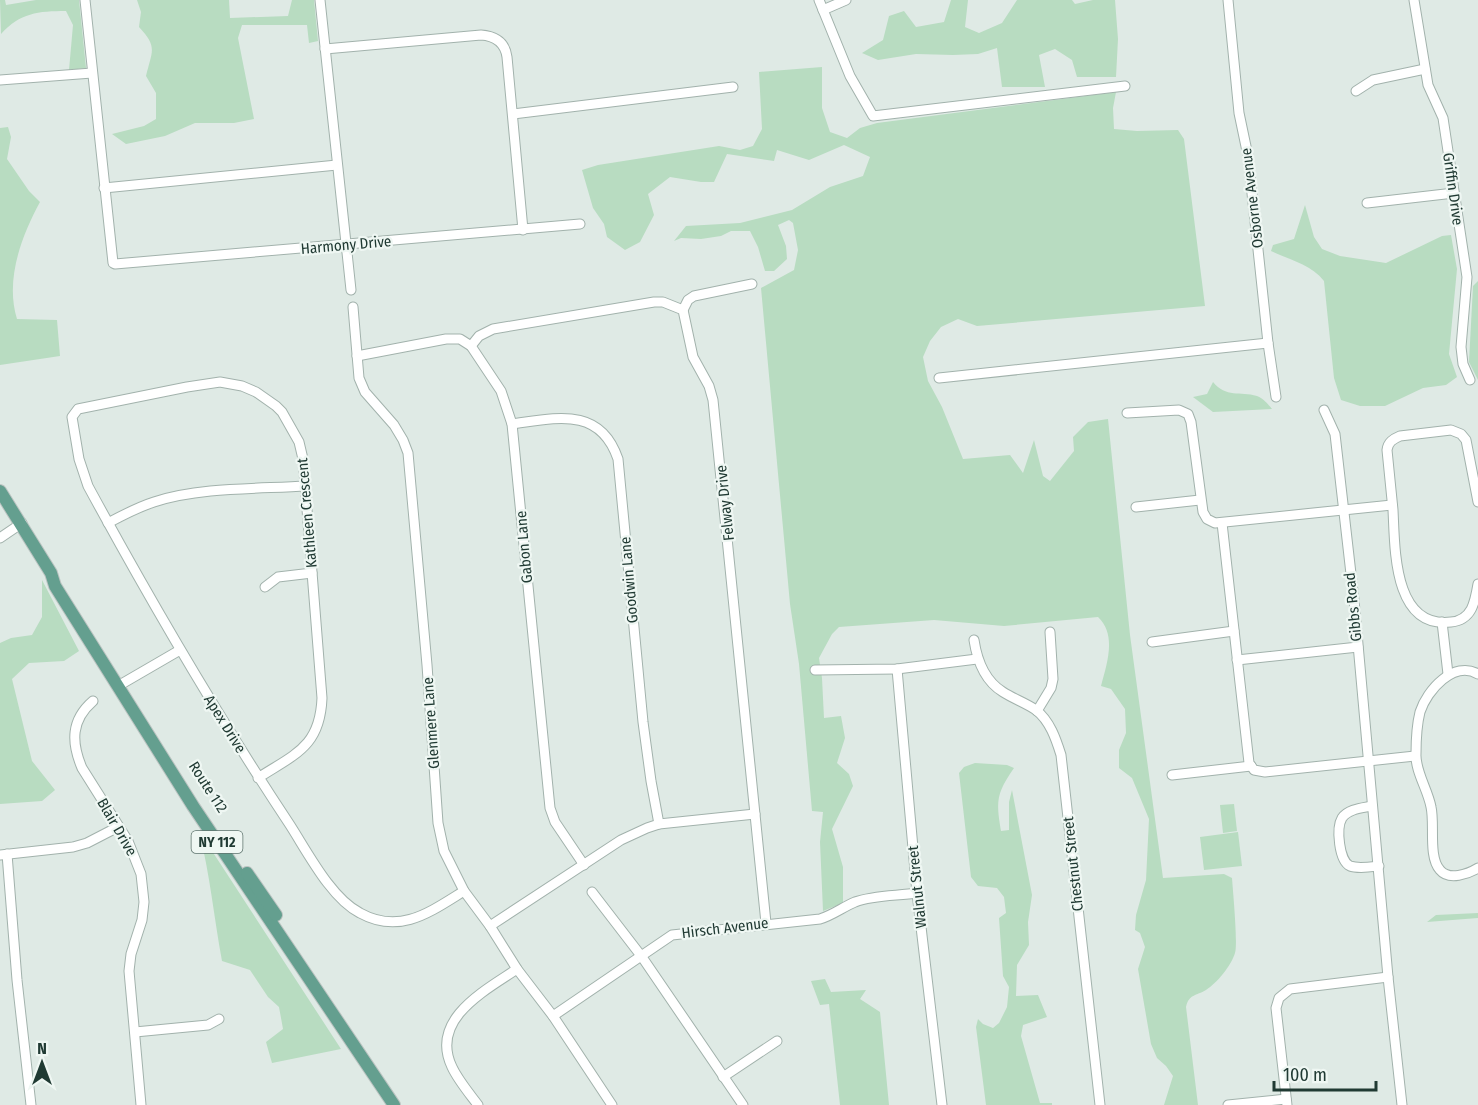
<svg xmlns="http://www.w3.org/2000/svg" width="1478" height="1105" viewBox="0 0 1478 1105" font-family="'Fira Sans Condensed',sans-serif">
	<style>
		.green { fill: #b8dcc1 }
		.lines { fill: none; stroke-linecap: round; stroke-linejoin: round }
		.minor-casing { stroke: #a2b2ac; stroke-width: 11 }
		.major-casing { stroke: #bcc4c2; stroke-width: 14 }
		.minor { stroke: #fff; stroke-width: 9 }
		.major { stroke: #649f8f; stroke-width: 12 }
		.labels { text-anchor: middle; stroke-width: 4.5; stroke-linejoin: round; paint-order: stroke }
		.shield { fill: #eff7f3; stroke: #5e736d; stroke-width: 1.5 }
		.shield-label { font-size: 14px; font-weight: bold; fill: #203a33 }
		.street-label { font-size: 15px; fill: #203a33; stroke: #eff7f3 }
	</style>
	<rect width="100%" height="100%" fill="#dfeae5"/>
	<!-- green -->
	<g class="green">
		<path d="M0 0H5L6 5 36 0H79L86 68 69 70 73 25 66 11C38 11 20 13 1 34Z"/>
		<path d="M137 0H229L230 18 288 16 292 0H314L318 41 309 43 307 25H242L238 38 254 119 234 123H195L165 136 126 144 112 134 144 126 156 119V93L146 76C152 51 158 47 139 27L141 12Z"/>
		<path d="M951 0H968L965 27 979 33 1002 23 1017 0H1072L1075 4 1093 0H1115L1118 39 1116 77H1077L1072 60 1055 49 1039 55 1045 87H1002L997 48 978 54 953 55 916 54 878 60 862 53 883 40 889 16 904 11 916 27 944 22Z"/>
		<path d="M822 67V108L830 132 847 138 860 128 877 123 1116 92 1113 108 1114 129 1137 131 1178 130 1184 139 1205 306 977 326 958 319 941 327 930 341 923 357 928 381 942 407 963 459 1010 455 1023 473 1034 440 1043 476 1050 481 1074 451 1073 437 1088 422 1108 419 1130 635 1163 878 1224 874 1232 878C1233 892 1238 944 1235 953 1231 966 1217 983 1206 990 1196 996 1189 994 1186 1007L1198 1105H1164L1173 1076 1166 1066 1157 1058 1151 1044 1138 969 1145 947 1140 933 1135 930 1136 915 1146 880 1149 819 1132 778 1119 768V750L1126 733 1125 709 1111 689 1101 686C1107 663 1117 635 1098 617L1004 626 934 620 839 627 832 634 819 658 822 678 824 718 841 716 845 738 837 763 849 774 853 786 832 829 843 867V903L823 911 820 842 823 812 812 811 799 664 790 604 761 288 794 270 798 250 793 223 789 220 778 225 786 246 787 259 774 271H765L758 247 750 231H731L721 236 701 239 681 238 674 241 686 226 740 223 792 210 830 187 863 176 870 157 844 145 809 160 777 150 774 161 727 154 714 182H701L670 177 648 194 654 215 640 242 625 250 607 237 604 224 593 208 582 170 598 165 719 146 740 150 753 146 762 129 759 72Z"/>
		<path d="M8 127 11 137 7 159 29 191 40 202C21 237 5 280 17 319L57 320 60 356 0 365V128Z"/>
		<path d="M1305 205 1314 237 1322 249 1340 256 1386 263 1442 236 1451 235 1457 269 1449 354 1457 377 1446 385 1423 388 1385 406H1360L1341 400 1334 378 1324 281C1311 264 1289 260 1271 251L1273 245 1294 239Z"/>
		<path d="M1478 281V380L1469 362 1473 286Z"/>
		<path d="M1213 382C1226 398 1240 391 1257 396 1263 398 1268 404 1272 409L1213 412 1193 397 1207 394Z"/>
		<path d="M42 580 79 651 64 661 29 663 12 679 32 761 55 790 42 801 0 804V643L11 638 32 635 42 617Z"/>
		<path d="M975 763 1007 765 1014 768C996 794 996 801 1001 831L1009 830V802L1012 790 1032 895 1028 922 1029 945 1017 965 1016 996 1038 995 1047 1017 1023 1025 1021 1036 1040 1103H1052V1105H986L976 1027 978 1019 983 1024 993 1028 999 1023 1007 1007 1009 987 1003 976 999 918 1006 913 1004 897 997 888 978 886 971 877 959 773 964 767Z"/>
		<path d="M1234 804 1237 831 1223 833 1220 805Z"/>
		<path d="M199 831 341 1049 272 1063 266 1042 283 1029 279 1007 268 997 250 970 222 961C214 918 210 874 199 831Z"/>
		<path d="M1238 832 1242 866 1204 870 1200 837Z"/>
		<path d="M1478 913V918L1427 922 1436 915Z"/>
		<path d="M825 979 831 992 866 990 860 999 880 1012 889 1105H840L829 1004 820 1005 811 981Z"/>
	</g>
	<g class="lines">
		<defs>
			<g id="minor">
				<path d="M85 0 113 263 115 264 580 224"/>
				<path d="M320 0 351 290"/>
				<path d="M819 0 850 76 873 116 1125 86"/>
				<path d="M1228 0 1239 113 1248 156 1268 343 1276 397"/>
				<path d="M1414 0 1428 85 1443 118 1467 277 1461 347 1463 364 1470 380"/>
				<path d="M823 10 846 0"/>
				<path d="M325 49 481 35C495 36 505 42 507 57L523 230"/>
				<path d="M0 80 92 73"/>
				<path d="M1356 91 1373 80 1425 69"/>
				<path d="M513 114 733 87"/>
				<path d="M104 188 337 165"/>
				<path d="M1367 203 1454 193"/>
				<path d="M353 307 359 378 365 392 394 425 403 440 408 453 427 665 438 823 444 851 464 891 490 926 517 969 553 1016 612 1105"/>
				<path d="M683 310 688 300 694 296 752 284"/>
				<path d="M471 346 479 336 493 329 654 302H663L683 310 693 357 709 386 713 400 766 923"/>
				<path d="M357 356 446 339H460L471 346 501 391 512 424 550 808 555 822 584 865"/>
				<path d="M939 378 1268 343"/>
				<path d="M1324 410 1335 434 1354 600 1388 977 1402 1105"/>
				<path d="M1127 413 1179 410 1188 414 1191 422 1203 512 1207 519 1215 523 1392 505"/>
				<path d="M512 424C556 418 600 406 618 459L643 722 651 781 659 824"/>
				<path d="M1478 502 1466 440 1461 434 1451 430 1400 436C1393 439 1388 442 1387 450 1389 470 1391 490 1393 510 1395 548 1393 629 1451 622 1472 620 1475 602 1478 584"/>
				<path d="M1136 507 1200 500"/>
				<path d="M108 523C123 515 138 507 154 502 199 487 259 489 306 486"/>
				<path d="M1222 523 1249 763 1254 770 1265 772 1415 756"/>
				<path d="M0 538 22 523"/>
				<path d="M265 587 278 577 312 573"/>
				<path d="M1442 622 1448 674"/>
				<path d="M974 640C977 660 985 681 1003 692 1014 699 1026 703 1036 710 1050 721 1056 739 1061 755L1100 1105"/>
				<path d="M1152 642 1234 631"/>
				<path d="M1237 660 1358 647"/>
				<path d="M897 669 917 893 942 1105"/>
				<path d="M815 670 897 669 977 659"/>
				<path d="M1478 674C1454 660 1427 690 1420 712 1417 724 1416 741 1416 754 1415 771 1428 790 1431 807 1435 824 1428 857 1440 870 1449 881 1468 874 1478 868"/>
				<path d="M118 686 180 650"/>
				<path d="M93 701C71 720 71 742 82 768L128 841 141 874 144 902 142 920 131 954 129 971 141 1105"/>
				<path d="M1037 711 1051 688 1053 679 1050 632"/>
				<path d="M1172 775 1251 766"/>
				<path d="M258 778C295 754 320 747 322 698L303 459 299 442 282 412 276 406 256 392 242 386 220 382 187 387 78 409 72 417 79 459 88 486C151 602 217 715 290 825 308 853 331 898 360 913 400 935 430 912 464 891"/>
				<path d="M1372 806C1362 808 1348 809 1342 818 1336 828 1339 861 1350 866 1358 869 1370 867 1379 866"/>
				<path d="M7 854 17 980 31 1105"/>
				<path d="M0 855 73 847 87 843 118 827"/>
				<path d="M592 892 642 957 743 1105"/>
				<path d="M490 926 621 840 647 828 659 824 755 814"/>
				<path d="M553 1016 672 935 820 919C833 915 843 907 855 902 874 895 897 896 917 893"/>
				<path d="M135 1032 208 1025 219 1019"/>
				<path d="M723 1077 777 1041"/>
				<path d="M478 1105C469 1093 458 1080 452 1067 429 1019 486 990 517 969"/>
				<path d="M1228 1105 1286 1099"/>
				<path d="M1287 1105 1276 1008 1279 998 1290 989 1388 977"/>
			</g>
			<g id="major">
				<path d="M0 491 51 573 55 586 193 806 394 1105"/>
				<path d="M247 873 276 915"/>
			</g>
		</defs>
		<!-- minor casing -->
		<use href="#minor" class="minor-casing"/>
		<!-- major casing -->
		<use href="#major" class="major-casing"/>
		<!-- minor -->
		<use href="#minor" class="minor"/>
		<!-- major -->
		<use href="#major" class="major"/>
	</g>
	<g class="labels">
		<!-- shield labels -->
		<rect class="shield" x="191.5" y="831" width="51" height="22" rx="4.5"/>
		<g class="shield-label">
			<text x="217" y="847">NY 112</text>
		</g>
		<!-- street labels -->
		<g class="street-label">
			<text transform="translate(1453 189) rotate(82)" y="5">Griffin Drive</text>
			<text transform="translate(1252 198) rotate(-97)" y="5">Osborne Avenue</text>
			<text transform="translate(346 245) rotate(-5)" y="5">Harmony Drive</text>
			<text transform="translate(725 503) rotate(-96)" y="5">Felway Drive</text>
			<text transform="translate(307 513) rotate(-95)" y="5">Kathleen Crescent</text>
			<text transform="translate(524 547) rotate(-95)" y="5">Gabon Lane</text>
			<text transform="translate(629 580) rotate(-95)" y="5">Goodwin Lane</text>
			<text transform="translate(1353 607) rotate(-96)" y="5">Gibbs Road</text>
			<text transform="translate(431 723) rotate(-94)" y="5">Glenmere Lane</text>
			<text transform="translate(225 724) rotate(58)" y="5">Apex Drive</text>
			<text transform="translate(208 787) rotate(57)" y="5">Route 112</text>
			<text transform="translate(117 827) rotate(60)" y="5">Blair Drive</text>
			<text transform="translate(1073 864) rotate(-96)" y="5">Chestnut Street</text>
			<text transform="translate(917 887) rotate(-96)" y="5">Walnut Street</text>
			<text transform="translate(725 928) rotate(-7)" y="5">Hirsch Avenue</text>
		</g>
	</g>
	<!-- north arrow -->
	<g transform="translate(42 1063)" stroke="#eff7f3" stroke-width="4.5" paint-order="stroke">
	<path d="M0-4.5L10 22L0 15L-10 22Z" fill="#203a33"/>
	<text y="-9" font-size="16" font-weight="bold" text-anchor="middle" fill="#203a33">N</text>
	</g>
	<!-- scale -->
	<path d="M1274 1081v9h102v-9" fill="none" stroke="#203a33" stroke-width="3"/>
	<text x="1283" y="1081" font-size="18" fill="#203a33" stroke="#eff7f3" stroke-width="4.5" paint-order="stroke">100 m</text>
</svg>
